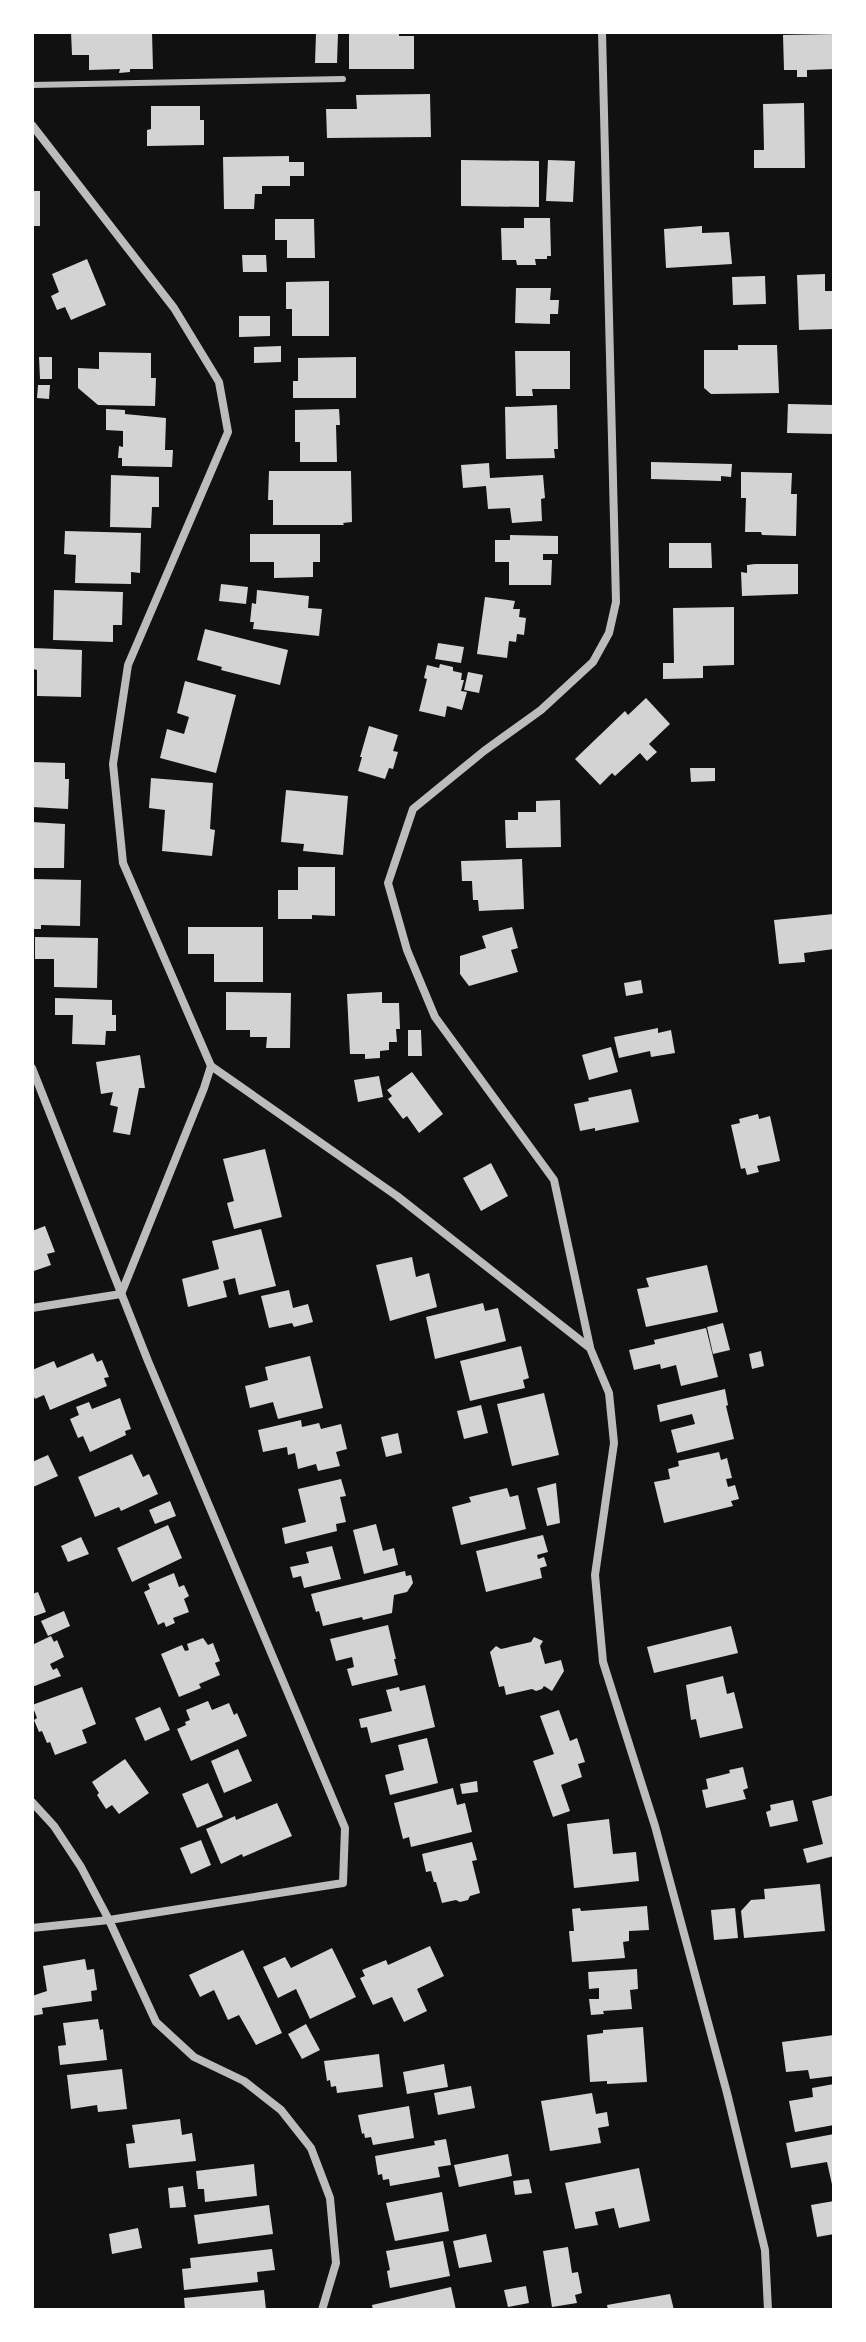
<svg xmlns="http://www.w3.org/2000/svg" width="866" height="2342" viewBox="0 0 866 2342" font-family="Signika,sans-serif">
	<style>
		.building { fill: #d3d3d3 }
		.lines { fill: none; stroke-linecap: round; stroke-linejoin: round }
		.service { stroke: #bcbcbc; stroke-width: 6 }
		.minor { stroke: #bcbcbc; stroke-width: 8 }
	</style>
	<rect width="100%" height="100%" fill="#111"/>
	<!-- building -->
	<g class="building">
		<path d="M71 32H152L153 69H130V72L119 73 120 69 89 70V55H72Z"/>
		<path d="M349 32H399V36H414V69H349Z"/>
		<path d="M316 34H338L337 63H315Z"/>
		<path d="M834 34V69L807 70V77H797V70H784L783 35Z"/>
		<path d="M430 94 431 137 327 138 326 109H357L356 95Z"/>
		<path d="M804 103 805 168H754V150H764L763 104Z"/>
		<path d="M151 106H200V120H204V145L147 146V130L151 129Z"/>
		<path d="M289 156V162H304V176H290V186H262V194H255L254 209H224L223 157Z"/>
		<path d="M461 160 539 161V207L461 206Z"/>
		<path d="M548 160 575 161 573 202 546 201Z"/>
		<rect x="32" y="191" width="8" height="35"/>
		<path d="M524 218H550L551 256H547V259H535L536 265H517L516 260H502L501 228H524Z"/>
		<path d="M275 219H314L315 258H287V240H275Z"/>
		<path d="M702 226V233L729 232 732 264 666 268 664 229Z"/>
		<path d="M242 255H266L267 272H243Z"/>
		<path d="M87 259 106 305 71 320 65 307 57 310 51 296 59 292 52 274Z"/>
		<path d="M825 274V291H833L834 329 799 330 797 275Z"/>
		<path d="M765 276 766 304 733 305 732 277Z"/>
		<path d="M329 281V336H292V309H286V282Z"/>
		<path d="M516 288H551L550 300H559L558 314H550V324L515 323Z"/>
		<path d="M239 316H270V336L239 337Z"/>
		<path d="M738 345H777L779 393 711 394 704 388V350H738Z"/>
		<path d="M281 346V362L254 363V347Z"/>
		<path d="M515 351H570V389H532L533 396H516Z"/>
		<path d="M99 352 151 353V378H156L155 406 98 405 78 388V368L99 369Z"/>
		<path d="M39 357H52V379H40Z"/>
		<path d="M356 357V398H293V381H298V358Z"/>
		<path d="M38 385H50L49 399 37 398Z"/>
		<path d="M788 404 834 405V434L787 433Z"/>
		<path d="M557 405 558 449H554L555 458 506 459 505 407Z"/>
		<path d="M106 409 125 410V414L166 418 165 450H173L172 467 122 466V458H118L119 446 123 447V431L106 430Z"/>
		<path d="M339 409 340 425H336L337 462H300V442H295V410Z"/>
		<path d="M651 462 732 464 731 477 721 476V481L651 479Z"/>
		<path d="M489 463 490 478 543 475 545 498 541 499 542 521 512 523 510 508 488 509 486 486 463 488 461 465Z"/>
		<path d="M269 471H351L352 522 343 523 344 525H273V500H268Z"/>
		<path d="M741 472 792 473 791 494H797L796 536 762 535 761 532H745L746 498H741Z"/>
		<path d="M111 475 159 477V507H152L151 528 110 527Z"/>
		<path d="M65 531 141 533 140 573 131 572V584L75 583 76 555 64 554Z"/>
		<path d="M250 534H320V562H313V577L274 578V562H250Z"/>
		<path d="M510 535 558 536V554H543V560H552L551 585H509V562H495V540H510Z"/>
		<path d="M669 543H711L712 568H669Z"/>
		<path d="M755 564H798V594L742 596 741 572 747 573V565Z"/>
		<path d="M221 584 248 587 246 604 219 601Z"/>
		<path d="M54 590 123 592 122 625H113V642L53 640Z"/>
		<path d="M257 590 309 596 308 608 322 609 319 636 253 629 254 622H250L252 603 256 604Z"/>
		<path d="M485 597 515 601 513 609H520L519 617 526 618 524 635 517 634 516 642 509 641 507 658 477 654Z"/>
		<path d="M734 607V665L703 666V678L663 679V663H674L673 608Z"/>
		<path d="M205 629 288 650 280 685 221 670 222 667 197 660Z"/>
		<path d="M438 643 464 647 461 663 435 659Z"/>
		<path d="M33 648 82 650 81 697 37 696V670L33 669Z"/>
		<path d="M440 664 453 667V671L462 673 461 680H464L461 691 467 692 462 710 447 706 445 717 419 711 427 679 424 678 427 665 439 668Z"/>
		<path d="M468 672 483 675 479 693 464 690Z"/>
		<path d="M185 681 236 695 216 773 160 758 167 729 184 734 189 717 177 713Z"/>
		<path d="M646 698 670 724 649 744 657 752 647 761 640 753 615 776 612 773 600 785 575 759 625 711 628 715Z"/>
		<path d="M369 726 398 735 393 751 398 752 393 769 389 768 385 779 358 771 362 757H360Z"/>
		<path d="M32 762 65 763V779H69L68 809 32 807Z"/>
		<path d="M690 768H715V781L691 782Z"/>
		<path d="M151 778 213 783 210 829 215 830 212 856 162 851 165 810 149 808Z"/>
		<path d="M286 790 348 796 343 855 303 851 304 844 281 842Z"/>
		<path d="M560 800 561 847 506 848 505 820H518V812H536V801Z"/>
		<path d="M32 822 65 824 64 868H32Z"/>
		<path d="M522 859 524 909 479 911 478 900H473L472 881H462L461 861Z"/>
		<path d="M298 867H335V916L312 915V919H278V890H298Z"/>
		<path d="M32 879 81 880 80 926 41 925V929H32Z"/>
		<path d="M834 914V949L804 953 805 962 779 964 774 920Z"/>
		<path d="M188 927H263V982H214V954H188Z"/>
		<path d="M512 927 518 948 511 950 518 972 469 986 460 974V956L486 948 482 936Z"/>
		<path d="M35 937 98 938 97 988 54 987V959H35Z"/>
		<path d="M641 980 643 993 626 996 624 983Z"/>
		<path d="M226 992 291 993 290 1048H266L267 1037H250V1030H226Z"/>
		<path d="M382 992V1003H399L400 1029H396L397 1042H389V1050L380 1051V1058L365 1059V1054H350L347 994Z"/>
		<path d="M55 998 112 1000V1015H116V1031H106L105 1045 72 1044 73 1015H55Z"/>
		<path d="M658 1028V1033L671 1030 675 1053 651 1057 650 1051 619 1058 614 1037Z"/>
		<path d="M408 1030H421L422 1056H408Z"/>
		<path d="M611 1047 618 1072 589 1080 582 1055Z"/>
		<path d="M140 1055 145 1088H139L130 1135 113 1132 118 1107 110 1105 113 1092 101 1094 96 1062Z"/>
		<path d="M412 1072 443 1114 419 1133 407 1116 403 1119 388 1099 392 1096 387 1090Z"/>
		<path d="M379 1076 383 1097 358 1102 354 1080Z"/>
		<path d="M631 1089 639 1122 595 1131V1128L580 1131 574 1104 589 1101 588 1098Z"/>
		<path d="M758 1114 759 1119 770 1116 780 1161 757 1166 759 1172 747 1175 745 1168 741 1169 731 1125 740 1123 739 1119Z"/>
		<path d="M265 1149 282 1217 234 1229 227 1203 234 1201 223 1159Z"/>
		<path d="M491 1163 508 1196 481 1211 463 1178Z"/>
		<path d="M45 1226 55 1252 47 1254 51 1265 34 1271 32 1277V1231Z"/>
		<path d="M261 1229 276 1286 239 1295 235 1278 223 1281 227 1297 188 1307 182 1279 219 1269 212 1241Z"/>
		<path d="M412 1257 416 1277 429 1273 437 1307 390 1321 376 1265Z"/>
		<path d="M707 1265 718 1312 646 1327 637 1289 649 1287 646 1278Z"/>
		<path d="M289 1290 293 1308 308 1304 313 1322 294 1327 292 1323 269 1328 261 1296Z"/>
		<path d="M483 1303 485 1311 498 1308 506 1341 435 1359 426 1317Z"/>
		<path d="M723 1323 730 1350 713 1354 707 1327Z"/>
		<path d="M706 1328 718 1377 681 1386 676 1365 661 1369 660 1364 634 1370 629 1350 655 1344 654 1340Z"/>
		<path d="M521 1346 529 1378 523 1380 525 1388 470 1401 460 1361Z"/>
		<path d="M761 1351 764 1366 752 1369 749 1354Z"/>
		<path d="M93 1353 97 1362 102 1360 109 1377 104 1378 107 1386 50 1410 44 1395 35 1399 32 1392V1370L54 1361 57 1368Z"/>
		<path d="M310 1356 323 1408 278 1419 273 1402 250 1408 245 1386 268 1380 265 1367Z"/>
		<path d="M725 1389 728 1405 726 1406 734 1439 677 1453 671 1430 695 1424 692 1414 660 1422 657 1405Z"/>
		<path d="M544 1393 559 1455 512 1466 497 1404Z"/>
		<path d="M120 1398 131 1429 125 1431 126 1435 90 1452 83 1436 78 1438 70 1419 79 1415 76 1407 89 1402 92 1409Z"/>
		<path d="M481 1405 488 1433 464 1439 457 1411Z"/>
		<path d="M301 1420 302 1427 319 1423 321 1429 341 1424 347 1449 336 1452 340 1466 318 1471 316 1464 298 1469 295 1453 288 1455 287 1447 263 1452 258 1430Z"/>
		<path d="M398 1433 402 1453 386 1457 381 1437Z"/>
		<path d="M719 1452 721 1460 727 1458 732 1478 726 1479 728 1487 735 1485 739 1499 731 1501 733 1506 664 1523 654 1482 670 1479 668 1469 679 1466 678 1461Z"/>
		<path d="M132 1454 143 1477 149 1474 158 1494 121 1511 119 1507 95 1517 78 1477Z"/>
		<path d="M48 1455 58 1476 33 1487 32 1462Z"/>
		<path d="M341 1479 346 1496 340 1497 346 1522 336 1524 337 1531 285 1544 282 1528 306 1522 298 1489Z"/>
		<path d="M556 1483 560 1523 547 1526 537 1488Z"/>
		<path d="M507 1488 510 1497 518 1495 526 1529 461 1545 452 1507 471 1502 469 1497Z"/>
		<path d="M170 1501 176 1516 155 1524 149 1510Z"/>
		<path d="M376 1524 383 1551 394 1548 398 1565 364 1574 353 1530Z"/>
		<path d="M168 1525 182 1558 132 1582 117 1548Z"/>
		<path d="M543 1535 548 1552 537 1555 538 1559 544 1557 547 1566 540 1568 542 1578 486 1592 476 1551Z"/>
		<path d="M81 1537 89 1554 68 1562 61 1546Z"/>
		<path d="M332 1546 341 1579 304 1588 301 1576 293 1578 290 1567 309 1563 306 1552Z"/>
		<path d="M405 1571 406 1576 411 1575 413 1583 407 1592 394 1595 392 1613 363 1620 362 1617 323 1626 319 1611 316 1612 311 1594Z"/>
		<path d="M174 1573 179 1587 184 1585 189 1596 184 1599 189 1612 173 1618 175 1623 166 1627 164 1622 158 1625 144 1592 150 1589 148 1584Z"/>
		<path d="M38 1592 46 1612 32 1617V1594Z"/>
		<path d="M64 1611 70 1626 48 1636 41 1621Z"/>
		<path d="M388 1625 396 1659H394L398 1675 352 1686 347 1669 354 1667 352 1657 336 1661 330 1639Z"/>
		<path d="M731 1626 738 1653 654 1673 647 1647Z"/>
		<path d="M51 1636 54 1642 57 1640 64 1657 50 1664 53 1670 57 1668 61 1676 32 1687V1645Z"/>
		<path d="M534 1637 543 1641 540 1646 545 1664 561 1660 564 1671 552 1691 544 1686 542 1689 536 1691 532 1689 506 1695 504 1686 499 1687 490 1652 496 1646 501 1649 531 1642Z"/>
		<path d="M203 1638 208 1645 213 1643 220 1661 215 1663 220 1675 199 1684 201 1688 179 1697 161 1654 182 1645 185 1651 189 1650 187 1644Z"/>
		<path d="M723 1676 727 1694 734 1692 743 1728 700 1738 696 1719 691 1720 686 1685Z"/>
		<path d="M425 1685 435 1727 371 1743 367 1727 361 1728 359 1719 392 1711 386 1690 399 1687 400 1691Z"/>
		<path d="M82 1687 96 1724 82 1730 87 1743 55 1755 50 1742 47 1743 42 1731 39 1732 34 1720 37 1718 32 1705Z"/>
		<path d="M208 1701 212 1710 229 1703 234 1715 237 1713 247 1736 191 1761 177 1729 186 1725 185 1722 190 1720 186 1710Z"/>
		<path d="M160 1707 170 1730 145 1741 135 1718Z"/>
		<path d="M559 1710 570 1741 577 1738 585 1762 578 1764 582 1777 561 1785 570 1811 553 1817 533 1761 554 1754 540 1716Z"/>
		<path d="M427 1738 438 1783 390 1795 385 1775 404 1770 398 1745Z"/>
		<path d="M238 1749 252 1781 224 1793 211 1761Z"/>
		<path d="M125 1759 149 1793 119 1814 112 1805 106 1809 97 1795 99 1793 92 1782Z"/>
		<path d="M743 1767 748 1788 743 1790 746 1799 706 1808 702 1790 708 1789 706 1779 730 1773 729 1770Z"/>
		<path d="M477 1781 478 1792 462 1794 460 1784Z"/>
		<path d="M208 1783 223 1817 197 1828 182 1794Z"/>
		<path d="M453 1788 457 1805 465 1803 472 1832 411 1847 409 1837 403 1839 394 1803Z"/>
		<path d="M834 1795V1856L807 1863 803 1849 823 1844 812 1801Z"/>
		<path d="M793 1800 798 1821 770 1827 766 1812 771 1810 770 1805Z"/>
		<path d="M277 1803 292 1836 243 1857 242 1854 221 1864 206 1829 235 1816 236 1820Z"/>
		<path d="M609 1819 613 1854 636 1852 639 1881 574 1888 567 1824Z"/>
		<path d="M201 1840 211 1865 191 1874 180 1848Z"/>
		<path d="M472 1842 477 1860 472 1861 480 1893 470 1896 468 1900 460 1902 456 1900 442 1903 436 1882H434L431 1871 426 1872 422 1854Z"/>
		<path d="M820 1884 825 1931 744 1938 741 1911 751 1900 765 1899 764 1889Z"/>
		<path d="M647 1906 649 1930 629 1931V1941L623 1942 625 1958 572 1962 569 1931H574L572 1909 580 1908 581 1911Z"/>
		<path d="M735 1908 738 1938 714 1940 711 1910Z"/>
		<path d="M430 1946 444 1976 417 1989 427 2011 404 2022 392 1997 373 2005 360 1978 365 1976 362 1970 386 1960 388 1965Z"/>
		<path d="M332 1948 356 1997 310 2019 296 1989 278 1998 263 1967 285 1957 291 1968Z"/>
		<path d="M243 1950 282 2033 256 2045 239 2015 228 2020 214 1990 200 1997 189 1975Z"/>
		<path d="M85 1959 87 1970 94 1969 97 1990 91 1991 92 2001 42 2008 43 2014 32 2016V1996L47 1991 43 1966Z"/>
		<path d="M637 1969 638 1989 630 1990 632 2009 603 2011 604 2014 591 2015 589 1999H599V1988L589 1989 588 1972Z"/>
		<path d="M98 2019 100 2030 103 2029 107 2060 60 2065 58 2046 66 2045 63 2023Z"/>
		<path d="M306 2024 320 2050 302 2059 288 2034Z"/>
		<path d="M643 2027 647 2082 607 2084V2081L590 2082 587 2035 603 2033V2030Z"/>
		<path d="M834 2035V2076L810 2079 808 2070 786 2072 782 2042Z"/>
		<path d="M379 2054 383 2087 337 2093 336 2086 331 2087 330 2080 327 2081 324 2061Z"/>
		<path d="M444 2064 448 2087 407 2094 403 2072Z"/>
		<path d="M122 2069 127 2109 98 2112 97 2105 71 2109 67 2075Z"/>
		<path d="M834 2084V2125L795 2132 789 2101 813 2097 812 2088Z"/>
		<path d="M471 2086 475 2108 438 2115 434 2093Z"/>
		<path d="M592 2093 596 2114 607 2112 609 2126 598 2128 601 2143 550 2151 541 2101Z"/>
		<path d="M409 2106 414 2138 373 2145 371 2137 365 2138 364 2133 362 2134 358 2115Z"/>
		<path d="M180 2119 182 2135 192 2133 196 2161 129 2168 126 2144 135 2143 132 2125Z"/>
		<path d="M834 2134V2189H833L827 2162 791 2168 786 2143Z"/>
		<path d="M446 2139 451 2165 438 2167 440 2177 390 2186 389 2179 383 2180 382 2174 378 2175 375 2156 435 2145 434 2141Z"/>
		<path d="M508 2154 512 2176 459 2187 454 2165Z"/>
		<path d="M254 2164 257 2196 205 2202 204 2189H198L196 2171Z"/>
		<path d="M639 2168 650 2221 619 2228 614 2208 595 2212 598 2225 575 2229 565 2183Z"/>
		<path d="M529 2179 532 2193 515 2195 513 2181Z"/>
		<path d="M183 2186 186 2207 170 2208 168 2188Z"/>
		<path d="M442 2192 449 2231 395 2241 386 2203Z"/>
		<path d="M834 2201V2234L817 2237 811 2205Z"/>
		<path d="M269 2205 273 2234 198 2244 194 2215Z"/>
		<path d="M138 2228 142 2248 112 2254 109 2234Z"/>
		<path d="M486 2234 492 2262 459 2268 453 2241Z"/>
		<path d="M443 2241 450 2276 390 2288 387 2271 390 2270 386 2251Z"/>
		<path d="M568 2247 572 2273 578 2272 582 2293 575 2295 577 2303 552 2307 543 2251Z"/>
		<path d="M272 2249 275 2270 257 2272 258 2282 184 2290 182 2269 191 2268 190 2258Z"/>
		<path d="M526 2286 529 2303 508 2307 504 2290Z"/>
		<path d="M451 2287 456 2310H373L372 2305Z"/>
		<path d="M264 2290 266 2310H185L184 2298Z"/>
		<path d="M670 2294 674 2310H608L607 2305Z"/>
	</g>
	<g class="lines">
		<!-- service -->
		<path class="service" d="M32 85 343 79"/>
		<!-- minor -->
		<g class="minor">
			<path d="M32 125 174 308 219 382 228 432 128 665 113 764 123 863 211 1066 397 1196 590 1348 609 1393 614 1443 595 1575 603 1662 655 1826 727 2093 765 2250 768 2310"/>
			<path d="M32 1068 148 1361 345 1828 343 1883 109 1920 32 1928"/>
			<path d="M32 1308 121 1294 204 1088 211 1066"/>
			<path d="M590 1347 554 1180 435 1017 407 950 388 883 413 809 484 751 541 710 593 662 609 633 616 602 602 32"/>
			<path d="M32 1802 54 1826 81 1867 109 1920 156 2022 194 2057 244 2081 281 2110 311 2148 330 2198 336 2263 322 2310"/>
		</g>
	</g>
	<!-- border -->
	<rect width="866" height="2342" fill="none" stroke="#ffffff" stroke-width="68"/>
</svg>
